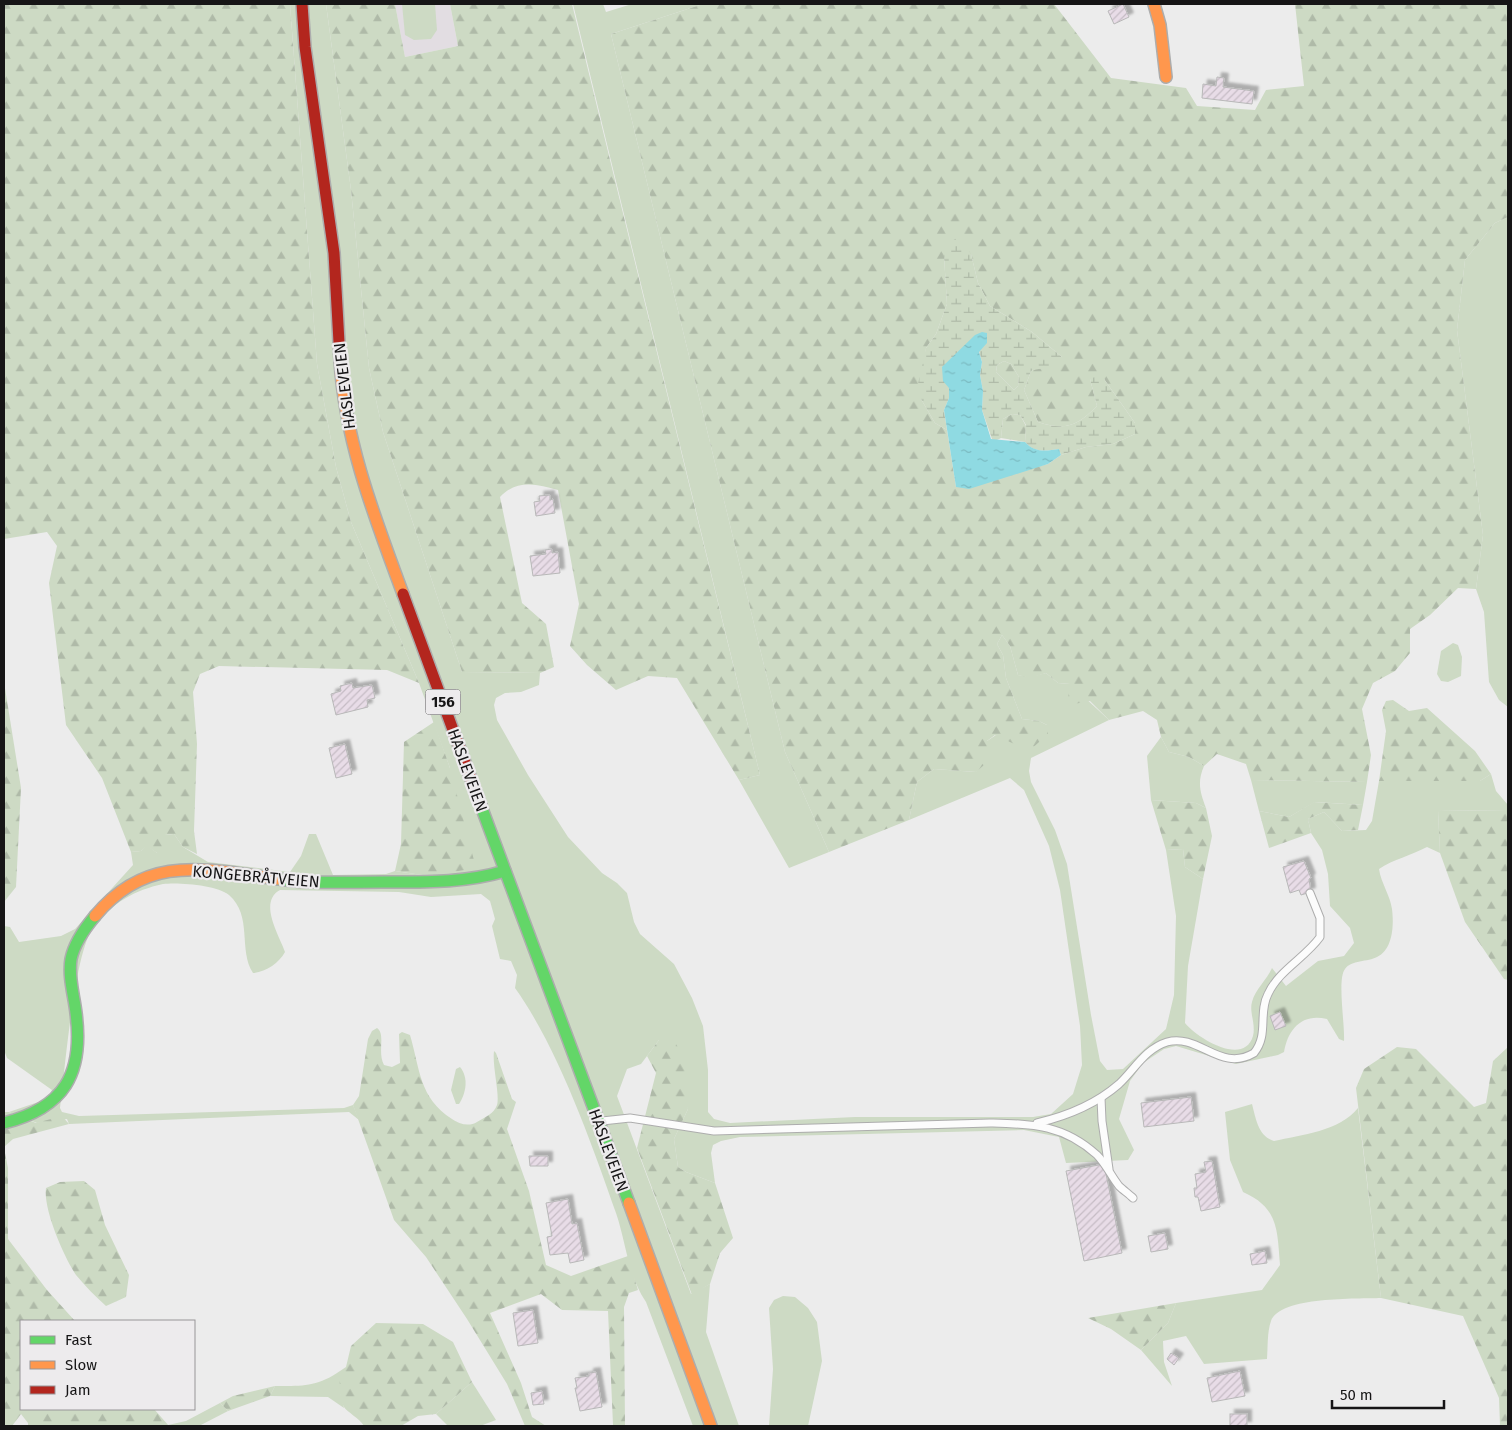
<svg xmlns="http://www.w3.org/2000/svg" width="1512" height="1430" viewBox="0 0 1512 1430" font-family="'Fira Sans',sans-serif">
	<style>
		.built { fill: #e2dde2 }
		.grass { fill: #cddac4 }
		.forest { fill: url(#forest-firs); fill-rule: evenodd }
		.wetland { fill: url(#wetland-marsh); fill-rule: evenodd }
		.water { fill: url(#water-ripples) }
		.building { fill: url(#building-hatch); stroke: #b8b8b8; filter: url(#shadow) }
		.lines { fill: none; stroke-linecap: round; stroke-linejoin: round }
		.lane-casing { stroke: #adadad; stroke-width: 9 }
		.fast-casing { stroke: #adadad; stroke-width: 14 }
		.slow-casing { stroke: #adadad; stroke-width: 14 }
		.jam-casing { stroke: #adadad; stroke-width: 14 }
		.lane { stroke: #fcfcfc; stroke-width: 7 }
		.fast { stroke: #63d668; stroke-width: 11 }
		.slow { stroke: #ff974d; stroke-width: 11 }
		.jam { stroke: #b3261e; stroke-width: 11 }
		.labels { text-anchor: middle; stroke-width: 4.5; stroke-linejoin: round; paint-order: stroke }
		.shield { fill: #edebed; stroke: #565556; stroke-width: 1 }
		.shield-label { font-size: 15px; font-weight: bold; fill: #161516 }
		.street-label { font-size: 16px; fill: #161516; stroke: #edebed }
	</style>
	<defs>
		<pattern id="forest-firs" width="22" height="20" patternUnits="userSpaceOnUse" patternTransform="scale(1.25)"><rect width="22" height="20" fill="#cddac4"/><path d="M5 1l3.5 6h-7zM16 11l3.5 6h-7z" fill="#afbaa8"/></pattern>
		<pattern id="wetland-marsh" width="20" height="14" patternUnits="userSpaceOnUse" patternTransform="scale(1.25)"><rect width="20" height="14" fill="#cddac4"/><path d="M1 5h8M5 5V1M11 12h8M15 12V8" fill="none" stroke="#afbaa8"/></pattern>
		<pattern id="water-ripples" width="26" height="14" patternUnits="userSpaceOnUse" patternTransform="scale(1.25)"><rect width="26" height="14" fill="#8fdae2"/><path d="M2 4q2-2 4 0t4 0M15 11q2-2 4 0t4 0" fill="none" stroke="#7bbac1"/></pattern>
		<pattern id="building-hatch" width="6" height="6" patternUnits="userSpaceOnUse" patternTransform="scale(1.25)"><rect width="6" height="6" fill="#e8dce7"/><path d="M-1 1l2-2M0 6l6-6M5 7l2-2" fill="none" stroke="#c6bcc5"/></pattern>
		<filter id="shadow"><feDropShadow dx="4.5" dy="-4.5" stdDeviation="1" flood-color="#0004"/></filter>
	</defs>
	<rect width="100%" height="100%" fill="#ececec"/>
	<!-- built -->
	<path class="built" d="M395 4H450L458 46 405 57Z"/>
	<!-- grass -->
	<g class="grass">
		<path d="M290 4H326L351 190 369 368 383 432 462 672 540 673 539 685 521 692 505 693 496 698 494 705 497 720 528 775 568 837 602 873 617 883 627 893 634 922 640 934 674 964 692 998 703 1026 708 1070V1112L714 1119 730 1123 855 1117H1033L1051 1114 1073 1094 1082 1065 1080 1026 1060 890 1049 846 1024 790 1010 778 909 820 917 782 934 769 976 772 987 741 996 735 1006 739 1047 725 1039 721 1022 719 1006 678 1003 655 997 644 1002 635 1010 646 1018 675 1030 677 1046 673 1058 683 1070 684 1109 720 1031 758 1029 771 1031 782 1055 830 1067 864 1091 1015 1100 1061 1107 1070 1123 1069 1166 1029 1174 995 1176 916 1166 850 1183 849 1185 867 1203 879 1188 966 1185 1023C1197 1038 1244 1067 1253 1036 1256 1024 1249 1012 1252 1002 1255 989 1267 980 1272 968L1286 986 1318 961 1344 956 1354 943 1350 928 1330 906 1328 874 1322 850 1311 833 1308 819 1324 812 1342 831 1366 830 1372 821 1379 781H1480L1491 774 1496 791 1508 805V810L1438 811 1440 853 1427 847C1410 856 1394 859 1379 869 1381 883 1390 895 1392 909 1394 925 1393 950 1377 957 1368 962 1351 960 1345 969 1337 979 1345 1024 1344 1041L1339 1039 1327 1019C1302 1013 1288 1029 1284 1052L1278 1055 1236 1064 1176 1046 1164 1049 1143 1063 1130 1081 1119 1119 1134 1150 1128 1160 1066 1163 1059 1137 1024 1130 740 1137 721 1141 713 1145 711 1153 715 1183 686 1172 678 1167 674 1139 688 1109 659 1040 641 1064 627 1069 617 1096 691 1294 710 1284 706 1332 739 1426H693L646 1302C628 1276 626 1242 616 1213 591 1142 558 1048 515 988L517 975 511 961 500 959 492 926 495 919 490 901 481 894 431 897 399 892 280 890C258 902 279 935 285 952 279 963 266 972 253 973 238 950 253 916 229 895 217 885 178 882 163 884 135 890 112 903 94 926 74 952 65 1070 60 1108L62 1112 79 1116 344 1108 353 1105 359 1120 349 1112 69 1124 67 1119 37 1123 9 1112 47 1099 52 1090 7 1058 4 1050V926L10 927 19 942 61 936 75 929 133 865 131 852 141 851 147 845 157 853 165 835 174 834 183 847 208 862 290 872 301 856 309 834H316L333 875 386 874 395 871 429 876 450 768 419 683 351 522 336 467 317 364Z"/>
		<path d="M402 4H435L437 30 431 39 414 40 405 35Z"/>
		<path d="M573 4H603L606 12 632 4H703L611 34 785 752 829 852 789 868 739 780 760 775Z"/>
		<path d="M1508 217V707L1499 700 1489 682 1484 612 1476 589 1483 535 1457 330 1465 260 1495 223Z"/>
		<path d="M1453 643 1458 645 1462 657 1461 676 1448 682 1441 681 1437 674 1441 651Z"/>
		<path d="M1161 737 1169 752 1189 757 1204 766C1197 782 1200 792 1206 808L1196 803 1151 800 1147 756Z"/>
		<path d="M1251 780 1367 782 1363 805 1315 802 1289 817 1259 811Z"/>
		<path d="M460 1067C469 1078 466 1093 459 1104H456L451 1090 456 1069Z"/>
		<path d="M1252 1104C1256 1119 1258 1136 1274 1141 1301 1135 1340 1131 1358 1108L1381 1298C1358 1299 1280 1296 1271 1321 1267 1332 1268 1347 1267 1359L1204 1364 1186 1336 1163 1341 1164 1362 1172 1386 1141 1350 1168 1323 1176 1303 1262 1290 1280 1265C1277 1230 1279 1208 1243 1192L1230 1160 1225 1112Z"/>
		<path d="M783 1296 795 1297 808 1308 817 1322 822 1361 808 1426H769L773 1369 769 1308 774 1300Z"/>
		<path d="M340 1371V1392L344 1408 328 1397 270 1396 275 1386C302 1386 317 1387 340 1371Z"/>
		<path d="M472 1382 496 1420 480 1426H448L436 1414Z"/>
		<path d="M220 1403 228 1411 199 1426 168 1425 186 1421Z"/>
	</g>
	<!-- forest -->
	<g class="forest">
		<path d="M4 4H290L317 364 336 467 351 522 419 683 387 670 219 666 200 674 193 692 197 744 194 831 197 854 183 847 174 834 165 835V852L157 853 147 846 141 851 131 852 102 778 66 725 49 583 57 546 47 532 4 539Z"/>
		<path d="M326 4H395L405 57 458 46 450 4H572L760 775 739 780 677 678 648 676 616 690 587 665 570 646 579 604 558 490C537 484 517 479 500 497L522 603 546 624 554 667 540 673 462 672 383 432 369 368 351 190Z"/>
		<path d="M703 4H1054L1111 78 1186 88 1197 106 1255 110 1266 90 1304 86 1295 4H1508V217L1495 223 1465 260 1457 330 1483 535 1476 589 1458 588 1430 615 1410 629V653L1395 671 1373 683 1362 709 1371 755 1367 782 1251 780 1246 764 1217 754 1204 766 1189 757 1169 752 1161 737 1157 720 1143 711 1109 720 1090 701 1074 704 1068 698 1070 684 1058 683 1046 673 1030 678 1018 675 1010 646 1002 635 997 644 1003 655 1006 678 1022 719 1039 721 1047 725 1048 734 1029 751 995 735 987 741 992 758 976 772 934 769 917 782 909 820 829 852 785 752 611 34ZM971 254 978 283 990 306 1032 332 1062 357 1031 371 1024 390 1038 422C1066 431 1077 426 1097 406L1090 379H1104L1135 423V434L1113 444 1086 447 1061 455 1048 464 956 487 947 430 935 423 921 399 926 348 936 334 947 304 944 256Z"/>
		<path d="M1004 361 1011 364 1019 377 1018 386 1014 390 996 372 997 365Z"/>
		<path d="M1012 414 1020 415 1026 426 1025 442 1001 438 1003 419Z"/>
		<path d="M4 682 21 788 16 887 4 902Z"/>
		<path d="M1393 700 1409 711 1427 708 1475 751 1491 774 1480 781H1379L1386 731 1382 710 1386 701Z"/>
		<path d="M434 722 450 768 476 868 429 876 395 871 401 844 404 742Z"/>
		<path d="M1151 800 1196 803 1206 808 1212 836 1203 879 1185 867 1183 849 1166 850Z"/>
		<path d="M1314 802 1363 805 1358 830 1342 831 1324 812 1308 819 1311 833 1269 848 1259 811 1289 817Z"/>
		<path d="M1508 810V980L1504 979 1465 922 1440 853 1438 811Z"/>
		<path d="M377 1028C386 1034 377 1052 384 1065L392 1067 400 1063 399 1034 402 1032 410 1035C420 1069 419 1098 452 1119 459 1124 469 1127 477 1122 485 1117 494 1114 497 1105 500 1095 492 1066 494 1051L496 1053 512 1099 516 1102 507 1129 529 1191 546 1265 571 1276 628 1256 638 1290 629 1293 624 1307 625 1426H607L613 1425 608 1311 562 1310 541 1294 490 1313 521 1383 532 1417 546 1426H525L507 1384 467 1319 426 1257 394 1220 353 1105 359 1096 368 1039 372 1031Z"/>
		<path d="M674 1039 684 1061 688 1109 674 1139 678 1167 686 1172 715 1183 733 1238 720 1253 710 1284 692 1295 637 1148 656 1073 647 1056 659 1040Z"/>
		<path d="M1397 1047 1416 1049 1474 1107 1486 1103 1493 1061 1508 1047V1426H1500L1499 1398 1463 1316 1381 1298 1356 1088 1364 1069Z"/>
		<path d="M4 1112H9L36 1123 62 1116 69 1124 13 1139 4 1147Z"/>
		<path d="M4 1148 8 1168V1239L47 1290 75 1321H21V1409H154L169 1426H28V1423L21 1414 12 1426H4Z"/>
		<path d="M84 1181 95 1190 105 1225 129 1275 126 1297 106 1306C95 1296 85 1286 76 1275 64 1257 43 1209 46 1188L60 1182Z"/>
		<path d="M1176 1303 1168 1323 1141 1350 1111 1329 1088 1318Z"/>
		<path d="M376 1323 423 1324 453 1342 472 1382 436 1414 418 1416 401 1426H364C359 1418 347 1412 344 1407 338 1397 340 1383 340 1371L346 1367 351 1346Z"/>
		<path d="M275 1386 270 1396 228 1411 220 1403 233 1396Z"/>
	</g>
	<!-- wetland -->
	<path class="wetland" d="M950 240H961L971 254 978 283 990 306 1032 332 1062 357 1061 365C1050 370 1042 367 1031 371L1024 390 1038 422C1066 431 1077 426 1097 406L1090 379 1096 376 1104 379 1135 423V434L1113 444 1086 447 1061 455 1059 449C1046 451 1034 453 1025 442L1026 425 1020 415 1012 414 1003 419 1001 438 995 441 992 439 982 410 983 391 980 375 982 362 979 351 987 333 949 388V398L944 410 947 430 935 423 921 399 918 384 926 348 936 334 947 304 944 256ZM1004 361 1011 364 1019 377 1018 386 1014 390 996 372 997 365Z"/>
	<!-- water -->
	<path class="water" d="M982 332 987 333V343L979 352 982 362 980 375 983 391 982 410 991 439 1025 442C1035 453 1046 451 1059 449L1061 455 1048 464 969 489 956 487 944 410 949 398V388L943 381 942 367 975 335Z"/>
	<!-- building -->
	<g class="building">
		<path d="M1123 4 1129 17 1114 24 1108 11Z"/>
		<path d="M1217 77 1224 78 1223 87 1254 91 1252 104 1202 98 1203 84 1216 86Z"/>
		<path d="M550 495V500L553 499 555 513 536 516 534 502 540 501 539 496Z"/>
		<path d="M552 549V553L558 552 560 573 533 576 530 556 546 554 545 550Z"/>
		<path d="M352 683 353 688 372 685 375 698 367 700 368 707 336 715 331 694 341 691 340 686Z"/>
		<path d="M345 744 352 774 336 778 329 748Z"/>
		<path d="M1304 861 1311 878 1309 879 1311 892 1301 895 1299 890 1290 893 1283 867Z"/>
		<path d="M1280 1012 1286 1026 1275 1030 1270 1016Z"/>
		<path d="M1191 1097 1194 1121 1144 1127 1141 1103Z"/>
		<path d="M529 1156H548V1166H530Z"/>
		<path d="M1212 1161 1220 1207 1201 1211 1198 1197H1195L1194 1188H1197L1195 1174 1206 1172 1204 1162Z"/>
		<path d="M1104 1164 1122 1253 1084 1261 1066 1171Z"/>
		<path d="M568 1199 572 1224 577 1223 584 1260 570 1263 568 1253 550 1255 547 1237 552 1236 546 1203Z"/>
		<path d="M1165 1233 1168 1249 1151 1252 1148 1236Z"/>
		<path d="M1265 1251 1267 1263 1252 1265 1250 1254Z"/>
		<path d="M533 1310 538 1343 518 1346 513 1313Z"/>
		<path d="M1171 1353 1179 1358 1174 1365 1167 1359Z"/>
		<path d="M1240 1371 1245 1396 1212 1402 1207 1378Z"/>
		<path d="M596 1372 602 1407 580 1411 575 1388H577L575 1378 589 1376V1373Z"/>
		<path d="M542 1391 544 1404 533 1405 531 1393Z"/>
		<rect x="1230" y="1414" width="17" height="12"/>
	</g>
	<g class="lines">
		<defs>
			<g id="lane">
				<path d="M1101 1098 1102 1121 1109 1169"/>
				<path d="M602 1121 630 1118 714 1131 990 1123C1032 1124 1063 1124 1097 1155 1106 1164 1111 1176 1119 1186 1123 1190 1129 1194 1133 1198"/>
				<path d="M1037 1123C1067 1116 1095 1105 1119 1084 1135 1069 1145 1049 1167 1042 1199 1033 1220 1073 1254 1053 1269 1035 1258 1013 1268 994 1279 970 1305 958 1320 937V918L1310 893"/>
			</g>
			<g id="fast">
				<path d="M481 806 629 1203"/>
				<path d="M279 879C313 884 348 882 383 882 424 882 465 883 505 871"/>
				<path d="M4 1123C64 1108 84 1074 76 1013 74 995 68 977 71 959 74 944 85 928 95 916"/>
			</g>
			<g id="slow">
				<path d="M1154 4 1160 25 1166 77"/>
				<path d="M340 360C345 442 375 518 403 594"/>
				<path d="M95 916C148 852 207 870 279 879"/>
				<path d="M629 1203 711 1426"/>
			</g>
			<g id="jam">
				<path d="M302 4 305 47 334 253 340 360"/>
				<path d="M403 594 481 806"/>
			</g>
		</defs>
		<!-- lane casing -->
		<use href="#lane" class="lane-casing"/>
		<!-- fast casing -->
		<use href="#fast" class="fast-casing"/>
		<!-- slow casing -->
		<use href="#slow" class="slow-casing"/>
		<!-- jam casing -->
		<use href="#jam" class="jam-casing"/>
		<!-- lane -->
		<use href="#lane" class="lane"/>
		<!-- fast -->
		<use href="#fast" class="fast"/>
		<!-- slow -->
		<use href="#slow" class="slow"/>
		<!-- jam -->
		<use href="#jam" class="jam"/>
	</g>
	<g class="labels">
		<!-- shield labels -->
		<rect class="shield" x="425.5" y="689.5" width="35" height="25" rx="4"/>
		<g class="shield-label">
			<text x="443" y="707">156</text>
		</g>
		<!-- street labels -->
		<g class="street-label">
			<text transform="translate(344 386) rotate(-97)" y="6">HASLEVEIEN</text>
			<text transform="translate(468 770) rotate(70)" y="6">HASLEVEIEN</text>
			<text transform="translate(256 876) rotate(5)" y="6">KONGEBRÅTVEIEN</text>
			<text transform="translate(609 1150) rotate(70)" y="6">HASLEVEIEN</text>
		</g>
	</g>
	<!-- border -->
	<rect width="1512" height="1430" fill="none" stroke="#161516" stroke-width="10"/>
	<!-- legend -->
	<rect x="20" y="1320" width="175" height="90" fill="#edebed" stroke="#979597"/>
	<rect x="30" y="1336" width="25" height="8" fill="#63d668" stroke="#979597"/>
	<text x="65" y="1345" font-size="15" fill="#161516">Fast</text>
	<rect x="30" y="1361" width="25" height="8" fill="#ff974d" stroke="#979597"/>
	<text x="65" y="1370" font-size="15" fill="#161516">Slow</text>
	<rect x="30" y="1386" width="25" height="8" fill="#b3261e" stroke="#979597"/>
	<text x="65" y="1395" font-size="15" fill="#161516">Jam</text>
	<!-- scale -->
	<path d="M1332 1400v8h112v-8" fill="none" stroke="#161516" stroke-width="2.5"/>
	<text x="1340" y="1400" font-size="15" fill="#161516" stroke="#edebed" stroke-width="4" paint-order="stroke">50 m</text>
</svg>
